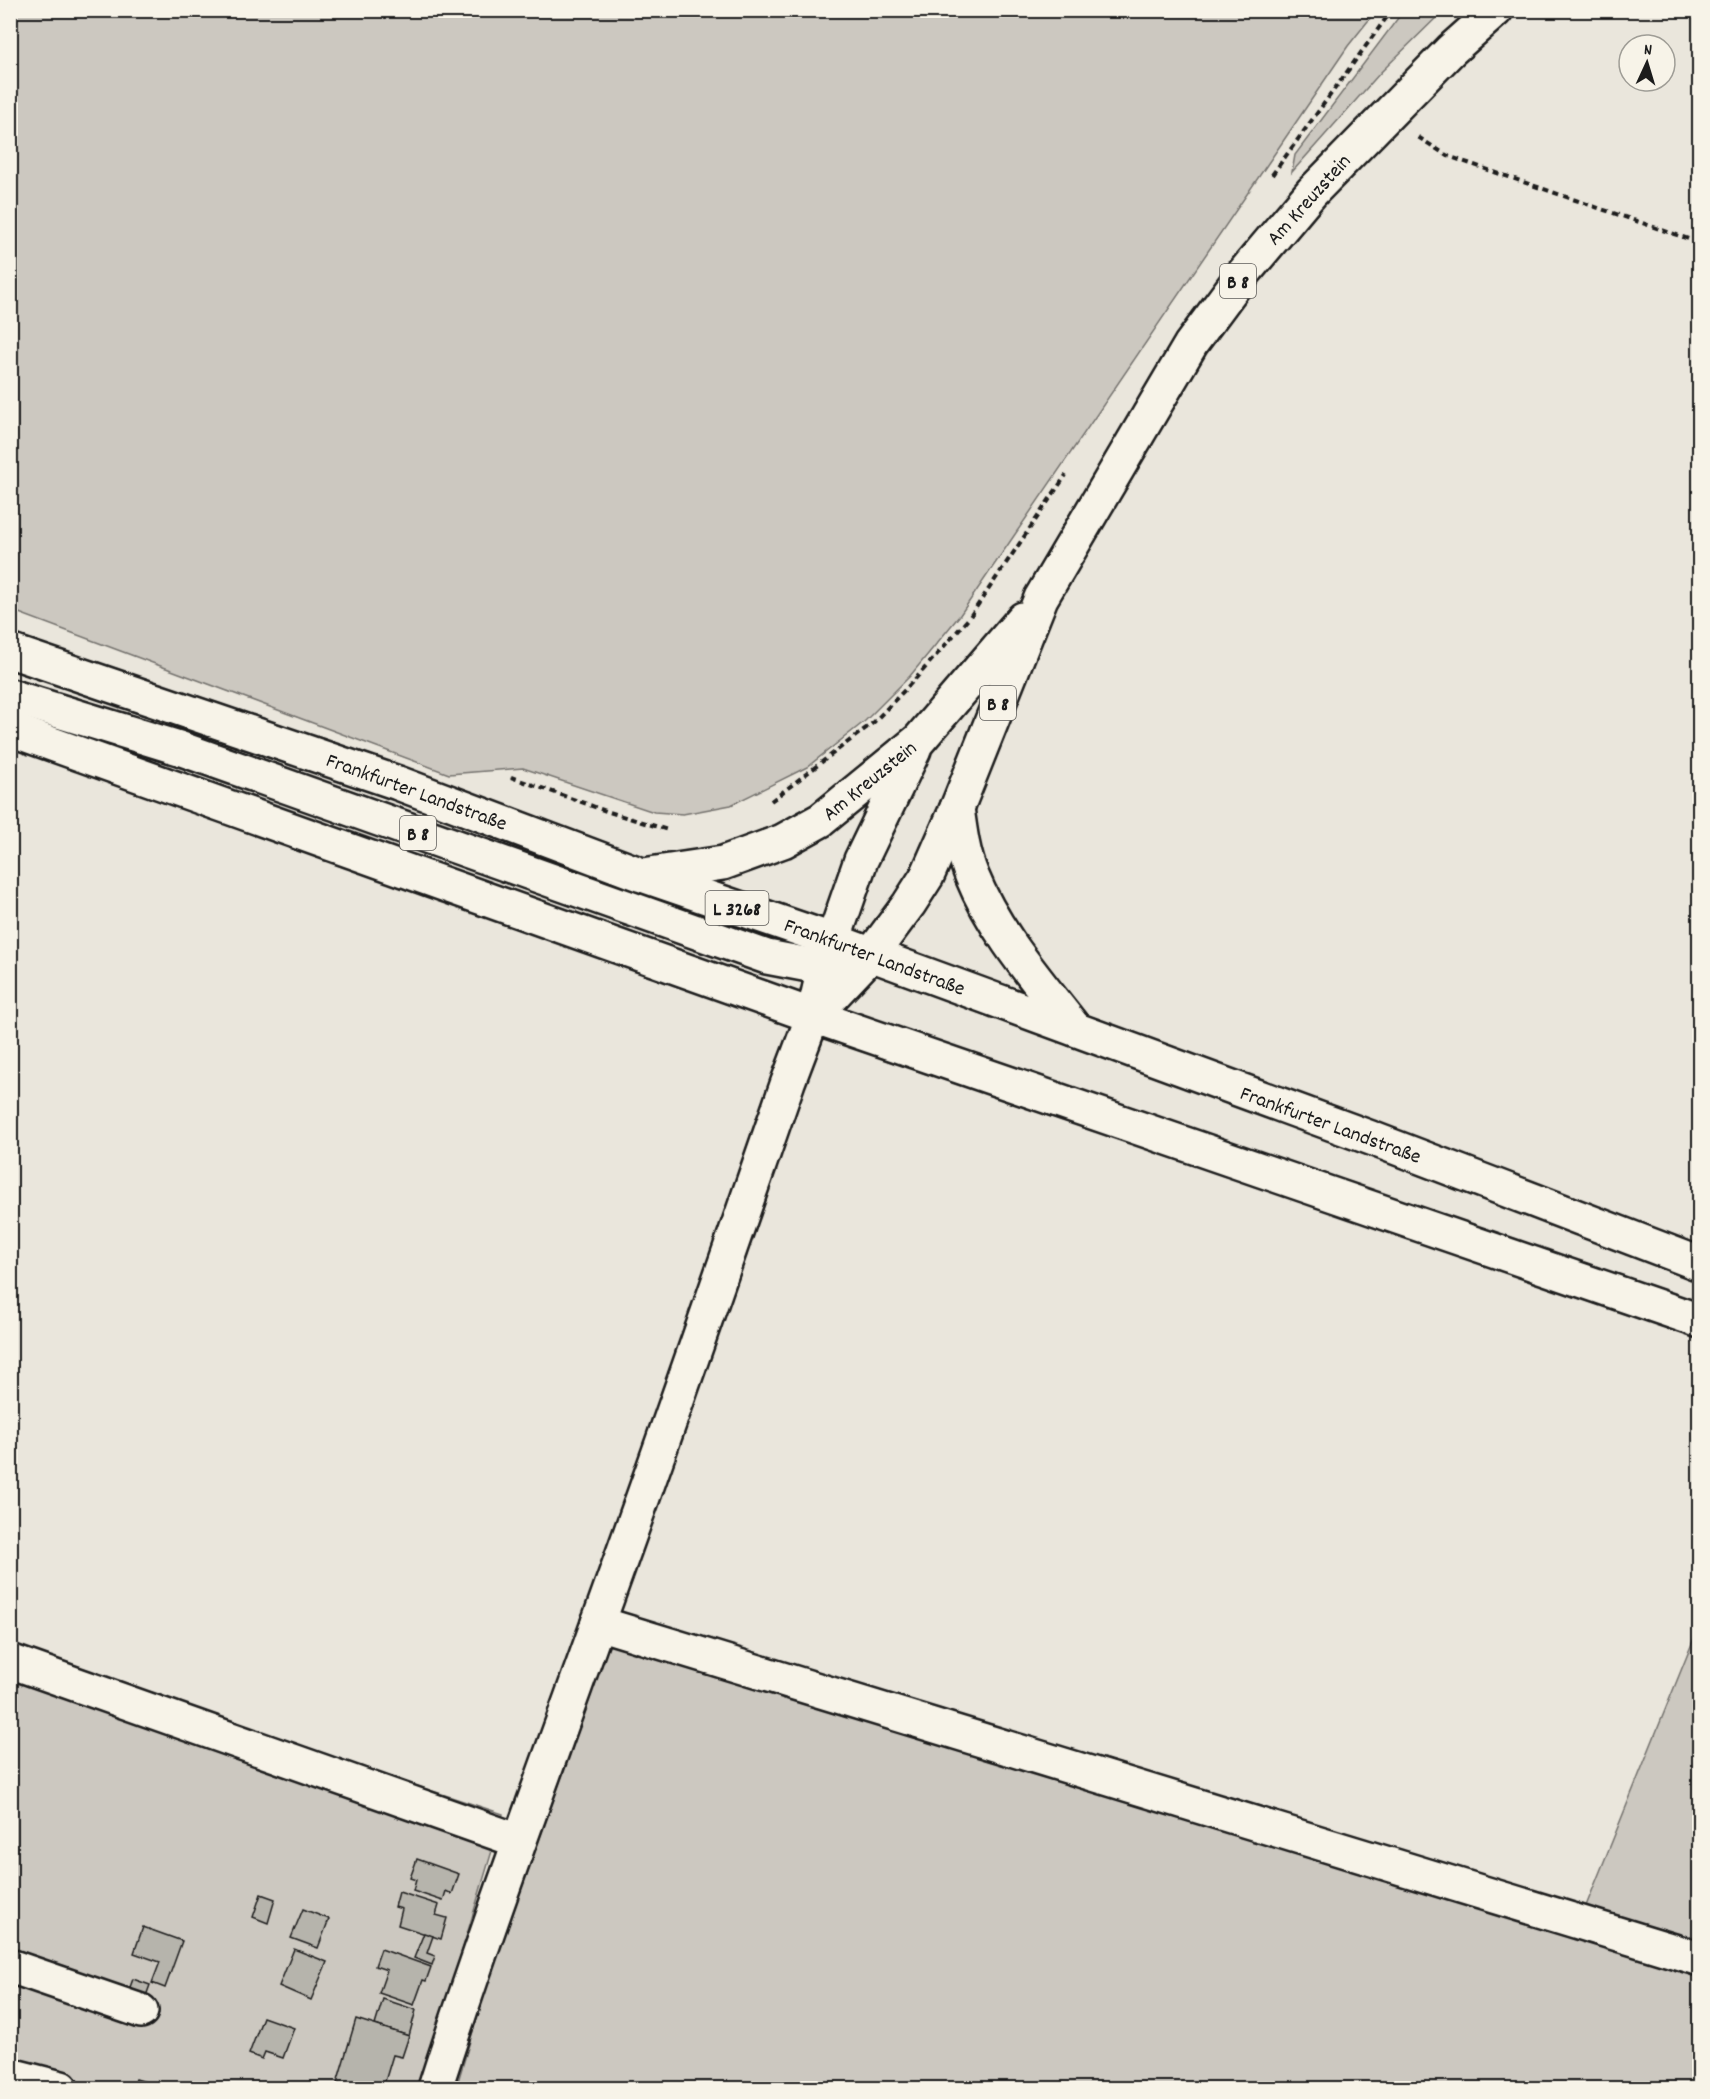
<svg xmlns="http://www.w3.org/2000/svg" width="1710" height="2099" viewBox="0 0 1710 2099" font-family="Dekko,sans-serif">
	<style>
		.green { fill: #ccc8c0; stroke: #74726e; stroke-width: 1.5 }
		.building { fill: #b6b4ac; stroke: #1c1c1c; stroke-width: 1.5 }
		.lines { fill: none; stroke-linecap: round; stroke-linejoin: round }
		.minor-casing { stroke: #1c1c1c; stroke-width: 38 }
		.major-casing { stroke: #1c1c1c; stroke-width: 38 }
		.path { stroke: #1c1c1c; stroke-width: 4; stroke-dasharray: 6 4.5; stroke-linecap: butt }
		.minor { stroke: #f7f3e8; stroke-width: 33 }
		.major { stroke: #f7f3e8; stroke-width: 33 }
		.labels { text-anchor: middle; stroke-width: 4.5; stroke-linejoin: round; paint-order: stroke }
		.shield { fill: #f7f3e8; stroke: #5e5c59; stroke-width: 1.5 }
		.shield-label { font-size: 20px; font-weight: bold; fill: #1c1c1c }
		.street-label { font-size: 21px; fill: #1c1c1c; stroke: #f7f3e8 }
	</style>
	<rect width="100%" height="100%" fill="#eae6dc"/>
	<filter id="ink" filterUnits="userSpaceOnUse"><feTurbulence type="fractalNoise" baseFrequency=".0167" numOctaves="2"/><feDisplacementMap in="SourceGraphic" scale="12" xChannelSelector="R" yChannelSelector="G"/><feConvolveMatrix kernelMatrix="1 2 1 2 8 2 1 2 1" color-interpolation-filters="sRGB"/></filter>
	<g filter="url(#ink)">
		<!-- green -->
		<g class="green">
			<path d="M1404 10 1443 11 1381 72 1292 172 1295 155Z"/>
			<path d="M10 11 11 10 1376 11 1348 46 960 615 910 676 865 721 807 767 731 805 683 814 654 812 523 768 449 774 11 610Z"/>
			<path d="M1699 1626V1946L1584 1911Z"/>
			<path d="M640 1643 1699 1970V2088H456L485 1991 609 1645Z"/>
			<path d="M11 1653 503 1814 421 2088H11Z"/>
		</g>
		<!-- building -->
		<g class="building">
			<path d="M417 1859 459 1874 452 1894 446 1891 443 1901 413 1891 416 1880 410 1878Z"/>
			<path d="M399 1892 439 1905 436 1915 447 1918 441 1939 398 1925 402 1909 395 1907Z"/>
			<path d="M261 1894 275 1899 268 1923 253 1917Z"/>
			<path d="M303 1909 329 1919 318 1948 291 1938Z"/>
			<path d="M143 1927 182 1941 165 1988 152 1983 160 1962 134 1953Z"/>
			<path d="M424 1933 433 1936 427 1953 435 1956 432 1965 414 1958Z"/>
			<path d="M294 1949 327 1962 311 2000 279 1986Z"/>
			<path d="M381 1949 431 1967 426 1981 423 1980 414 2005 379 1993 387 1970 375 1966Z"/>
			<path d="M133 1979 150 1985 146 1996 129 1990Z"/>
			<path d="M383 1999 416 2010 409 2036 375 2025Z"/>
			<path d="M263 2017 294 2028 283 2058 265 2052 262 2059 249 2054Z"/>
			<path d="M356 2019 409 2036 402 2057 393 2055 383 2088H356L337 2083Z"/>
			<path d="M136 2079 153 2084 152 2088H133Z"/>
		</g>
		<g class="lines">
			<defs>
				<g id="minor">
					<path d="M598 1623 1700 1959"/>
					<path d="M10 1661 519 1841"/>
					<path d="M10 1966 141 2011"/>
					<path d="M10 2075 61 2088"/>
					<path d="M435 2088C485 1932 543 1778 598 1623 663 1444 725 1263 788 1082L813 1016 871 955"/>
				</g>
				<g id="major">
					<path d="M10 651 398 783 642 875 832 940 1371 1138 1700 1264"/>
					<path d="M10 696 179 748 767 957 809 965 825 964 871 955 909 904 927 876 957 808 1041 598 1191 344 1243 274 1312 192 1451 50 1496 10"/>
					<path d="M10 729 813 1016 1700 1321"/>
					<path d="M957 808C960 831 963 854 972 876 995 933 1038 981 1075 1029"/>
					<path d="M650 874 723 863 783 841 821 820 919 740 1023 619"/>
					<path d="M813 1016 825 964 861 860 914 750"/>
				</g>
			</defs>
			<!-- minor casing -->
			<use href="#minor" class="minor-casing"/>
			<!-- major casing -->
			<use href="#major" class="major-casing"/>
			<!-- path -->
			<g class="path">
				<path d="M1418 137 1448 156 1700 243"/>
				<path d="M1272 175 1392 10"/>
				<path d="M511 777 609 812 668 830"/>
				<path d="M771 801 874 722 917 677 969 618 1066 475"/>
			</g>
			<!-- minor -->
			<use href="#minor" class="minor"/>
			<!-- major -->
			<use href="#major" class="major"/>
		</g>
	</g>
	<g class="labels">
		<!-- shield labels -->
		<g class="shield">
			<rect x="1220" y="264" width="36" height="34" rx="4.5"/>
			<rect x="980" y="686" width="36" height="34" rx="4.5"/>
			<rect x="400" y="816" width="36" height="34" rx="4.5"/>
			<rect x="705.5" y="891" width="63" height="34" rx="4.5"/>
		</g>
		<g class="shield-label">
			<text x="1238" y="288">B 8</text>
			<text x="998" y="710">B 8</text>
			<text x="418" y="840">B 8</text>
			<text x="737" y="915">L 3268</text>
		</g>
		<!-- street labels -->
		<g class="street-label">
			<text transform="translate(1308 199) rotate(-48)" y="7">Am Kreuzstein</text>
			<text transform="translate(869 780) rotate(-39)" y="7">Am Kreuzstein</text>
			<text transform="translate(417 791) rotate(20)" y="7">Frankfurter Landstraße</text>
			<text transform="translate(875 956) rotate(20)" y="7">Frankfurter Landstraße</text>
			<text transform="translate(1331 1124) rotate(20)" y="7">Frankfurter Landstraße</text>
		</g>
	</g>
	<!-- margin -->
	<rect width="1710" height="2099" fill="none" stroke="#f7f3e8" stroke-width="36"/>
	<rect x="18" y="18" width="1674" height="2063" fill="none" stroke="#1c1c1c" stroke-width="2" filter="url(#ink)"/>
	<!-- north arrow -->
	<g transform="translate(1647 63) rotate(4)"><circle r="28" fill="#f7f3e8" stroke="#9f9d96" stroke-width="1.5"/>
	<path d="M0-4.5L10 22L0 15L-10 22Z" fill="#1c1c1c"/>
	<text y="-9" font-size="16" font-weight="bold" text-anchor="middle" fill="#1c1c1c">N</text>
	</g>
</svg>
